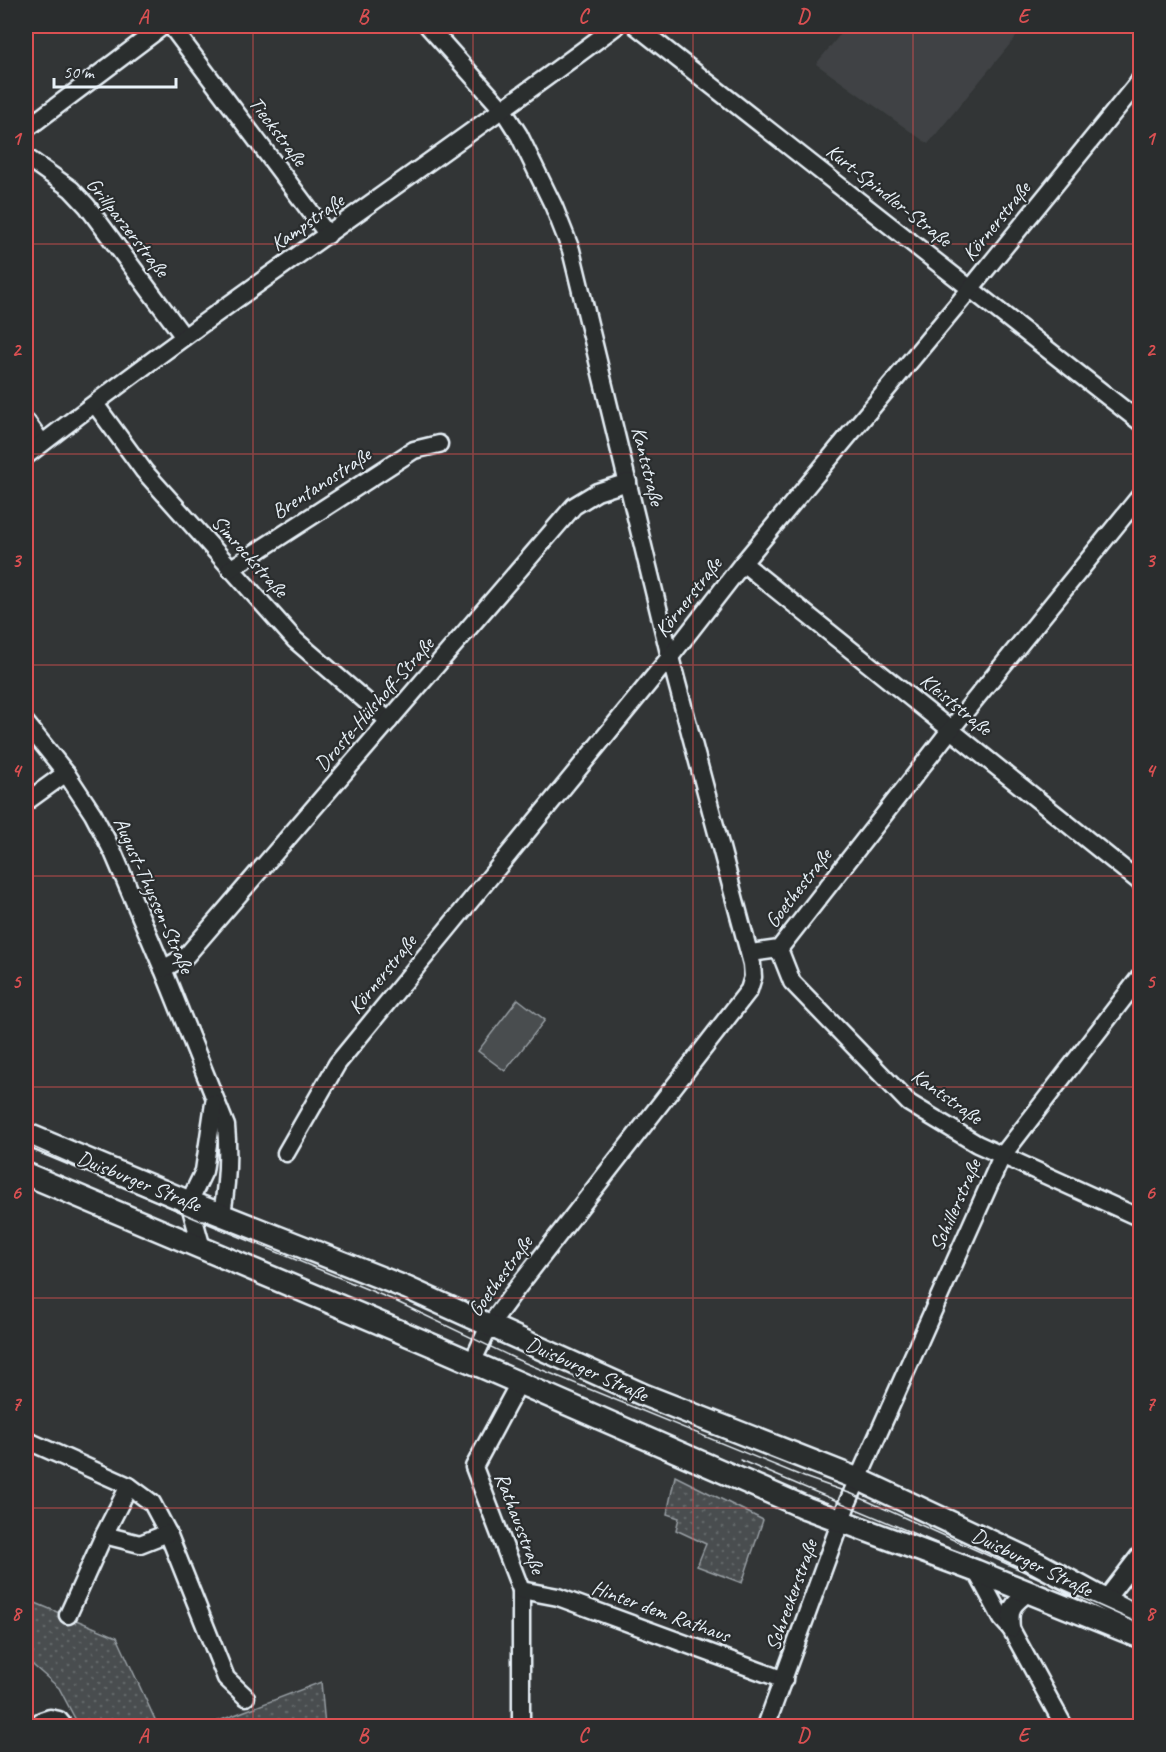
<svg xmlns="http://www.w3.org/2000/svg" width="1166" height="1752" viewBox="0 0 1166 1752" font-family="Caveat,sans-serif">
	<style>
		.built { fill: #3f4244 }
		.green { fill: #494d4f; stroke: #989fa4; stroke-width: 1.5 }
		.park { fill: url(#park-dots); stroke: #989fa4; stroke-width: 1.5 }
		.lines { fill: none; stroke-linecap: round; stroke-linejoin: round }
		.minor-casing { stroke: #e8f1f8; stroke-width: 21 }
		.major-casing { stroke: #e8f1f8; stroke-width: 26 }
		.minor { stroke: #2a2d2e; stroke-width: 16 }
		.major { stroke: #2a2d2e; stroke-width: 21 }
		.tram { stroke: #e8f1f8; stroke-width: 1.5 }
		.grid { fill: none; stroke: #da5052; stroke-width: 1.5; stroke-opacity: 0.55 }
		.labels { text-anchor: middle; stroke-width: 4.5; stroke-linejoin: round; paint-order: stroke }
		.street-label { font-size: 21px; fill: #e8f1f8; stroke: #2a2d2e }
		.neatline { fill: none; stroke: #da5052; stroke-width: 2 }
		.grid-label { font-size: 20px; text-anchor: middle; font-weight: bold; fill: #da5052 }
	</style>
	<defs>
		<pattern id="park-dots" width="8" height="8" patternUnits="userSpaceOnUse" patternTransform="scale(1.5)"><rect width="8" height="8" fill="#494d4f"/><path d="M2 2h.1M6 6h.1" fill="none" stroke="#636769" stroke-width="1.8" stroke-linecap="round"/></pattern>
	</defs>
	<rect width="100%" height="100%" fill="#323536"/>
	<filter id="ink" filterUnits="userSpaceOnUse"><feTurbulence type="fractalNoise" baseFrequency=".0167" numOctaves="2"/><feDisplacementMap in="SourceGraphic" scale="12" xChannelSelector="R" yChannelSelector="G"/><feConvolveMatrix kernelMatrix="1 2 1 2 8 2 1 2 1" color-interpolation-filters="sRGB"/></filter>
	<g filter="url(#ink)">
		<!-- built -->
		<path class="built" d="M847 26H1025L928 144 816 64Z"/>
		<!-- green -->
		<path class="green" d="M518 999 545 1020 505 1071 478 1051Z"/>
		<!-- park -->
		<g class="park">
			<path d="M675 1476 763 1520 742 1583 697 1566 706 1544 676 1530 679 1518 667 1514Z"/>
			<path d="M26 1599 117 1637 158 1726H79L59 1688 26 1659Z"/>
			<path d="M321 1682 325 1726H205L216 1722Z"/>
		</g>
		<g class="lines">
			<defs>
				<g id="minor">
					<path d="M171 26 328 235"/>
					<path d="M428 26 503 110 519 135 554 207 571 250 670 657 752 964 753 977 749 990 514 1292 489 1326 472 1363"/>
					<path d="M636 26 1140 422"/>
					<path d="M26 129 163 26"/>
					<path d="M26 157 71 189 87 206 184 337"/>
					<path d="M95 404 144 471 295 640 389 721"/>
					<path d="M26 421 42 443"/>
					<path d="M26 456C218 306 421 172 616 26"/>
					<path d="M743 563 1140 882"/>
					<path d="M230 569 414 450 439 444"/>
					<path d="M26 723 66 773 93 814 113 852 163 969 226 1126C229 1157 227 1184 222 1214"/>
					<path d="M26 802 66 773"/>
					<path d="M779 949 792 982 909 1103 977 1144 1140 1218"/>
					<path d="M751 953 779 949 951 729 1140 496"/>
					<path d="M163 969 186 956 574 506 597 492 628 482"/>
					<path d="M286 1153 337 1064 670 657 743 563 971 288 1140 80"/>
					<path d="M202 1248 189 1202 204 1171 214 1103"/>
					<path d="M519 1383 474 1467 521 1590V1726"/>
					<path d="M26 1440 129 1486 152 1503 168 1533 226 1678 246 1697"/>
					<path d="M104 1535 140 1544 168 1533"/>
					<path d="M976 1571 1002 1619 1011 1629 1064 1726"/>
					<path d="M521 1590 558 1597 784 1680"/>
					<path d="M1106 1599 1140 1555"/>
					<path d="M68 1615 104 1535 129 1486"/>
					<path d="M1011 1629C1009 1607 1012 1605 1029 1592"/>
					<path d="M38 1726 41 1721 50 1718 59 1720 64 1726"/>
					<path d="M766 1726 847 1504 1002 1156 1140 977"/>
				</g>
				<g id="major">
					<path d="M26 1134 189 1202 407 1288 644 1395 858 1479 1037 1563 1140 1619"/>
					<path d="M26 1174 432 1345 806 1508 976 1571 1140 1637"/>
				</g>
			</defs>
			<!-- minor casing -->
			<use href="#minor" class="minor-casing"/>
			<!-- major casing -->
			<use href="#major" class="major-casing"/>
			<!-- minor -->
			<use href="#minor" class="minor"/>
			<!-- major -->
			<use href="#major" class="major"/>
			<!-- tram -->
			<g class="tram">
				<path d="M26 1144 194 1218 391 1299 518 1360 804 1477 852 1494 1140 1624"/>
				<path d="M740 1460 972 1558"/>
			</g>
		</g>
	</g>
	<!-- grid -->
	<path class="grid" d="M253 26V1726M473 26V1726M693 26V1726M913 26V1726M26 244H1140M26 454H1140M26 665H1140M26 876H1140M26 1087H1140M26 1298H1140M26 1508H1140"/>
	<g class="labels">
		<!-- street labels -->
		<g class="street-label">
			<text transform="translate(278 131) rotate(53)" y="7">Tieckstraße</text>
			<text transform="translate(889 195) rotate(38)" y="7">Kurt-Spindler-Straße</text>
			<text transform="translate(996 221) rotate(-51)" y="7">Körnerstraße</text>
			<text transform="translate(307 222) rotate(-35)" y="7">Kampstraße</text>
			<text transform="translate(128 227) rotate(52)" y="7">Grillparzerstraße</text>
			<text transform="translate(648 466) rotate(76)" y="7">Kantstraße</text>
			<text transform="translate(321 483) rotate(-33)" y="7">Brentanostraße</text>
			<text transform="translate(250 556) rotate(48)" y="7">Simrockstraße</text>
			<text transform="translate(688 597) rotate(-52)" y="7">Körnerstraße</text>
			<text transform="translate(374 704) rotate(-49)" y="7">Droste-Hülshoff-Straße</text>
			<text transform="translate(956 704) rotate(39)" y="7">Kleiststraße</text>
			<text transform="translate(798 888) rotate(-52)" y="7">Goethestraße</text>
			<text transform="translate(154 895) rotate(66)" y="7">August-Thyssen-Straße</text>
			<text transform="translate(382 974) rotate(-51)" y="7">Körnerstraße</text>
			<text transform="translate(947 1096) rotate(35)" y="7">Kantstraße</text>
			<text transform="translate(139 1181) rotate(22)" y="7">Duisburger Straße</text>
			<text transform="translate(955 1205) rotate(-66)" y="7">Schillerstraße</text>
			<text transform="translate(500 1276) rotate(-54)" y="7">Goethestraße</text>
			<text transform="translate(587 1369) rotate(24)" y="7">Duisburger Straße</text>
			<text transform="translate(520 1523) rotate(69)" y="7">Rathausstraße</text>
			<text transform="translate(1032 1562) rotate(26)" y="7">Duisburger Straße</text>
			<text transform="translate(791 1595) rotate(-70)" y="7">Schreckerstraße</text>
			<text transform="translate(661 1611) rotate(20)" y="7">Hinter dem Rathaus</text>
		</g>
	</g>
	<!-- margin -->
	<rect width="1166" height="1752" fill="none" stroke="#2a2d2e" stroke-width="66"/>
	<!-- scale -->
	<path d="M54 78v9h122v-9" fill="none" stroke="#e8f1f8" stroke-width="3"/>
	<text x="63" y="78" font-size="18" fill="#e8f1f8" stroke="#2a2d2e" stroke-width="4.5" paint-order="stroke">50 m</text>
	<rect x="33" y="33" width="1100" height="1686" class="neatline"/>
	<g class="grid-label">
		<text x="143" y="23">A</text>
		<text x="363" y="23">B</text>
		<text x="583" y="23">C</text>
		<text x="803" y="23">D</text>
		<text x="1023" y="23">E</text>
		<text x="16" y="145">1</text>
		<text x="1150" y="145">1</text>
		<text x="16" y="356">2</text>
		<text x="1150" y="356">2</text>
		<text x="16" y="567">3</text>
		<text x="1150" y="567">3</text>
		<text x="16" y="777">4</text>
		<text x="1150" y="777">4</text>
		<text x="16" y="988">5</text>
		<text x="1150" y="988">5</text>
		<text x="16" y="1199">6</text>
		<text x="1150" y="1199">6</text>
		<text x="16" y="1410">7</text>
		<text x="1150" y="1410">7</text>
		<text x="16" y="1620">8</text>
		<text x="1150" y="1620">8</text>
		<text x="143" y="1742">A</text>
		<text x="363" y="1742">B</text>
		<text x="583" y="1742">C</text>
		<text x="803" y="1742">D</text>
		<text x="1023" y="1742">E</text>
	</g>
</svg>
